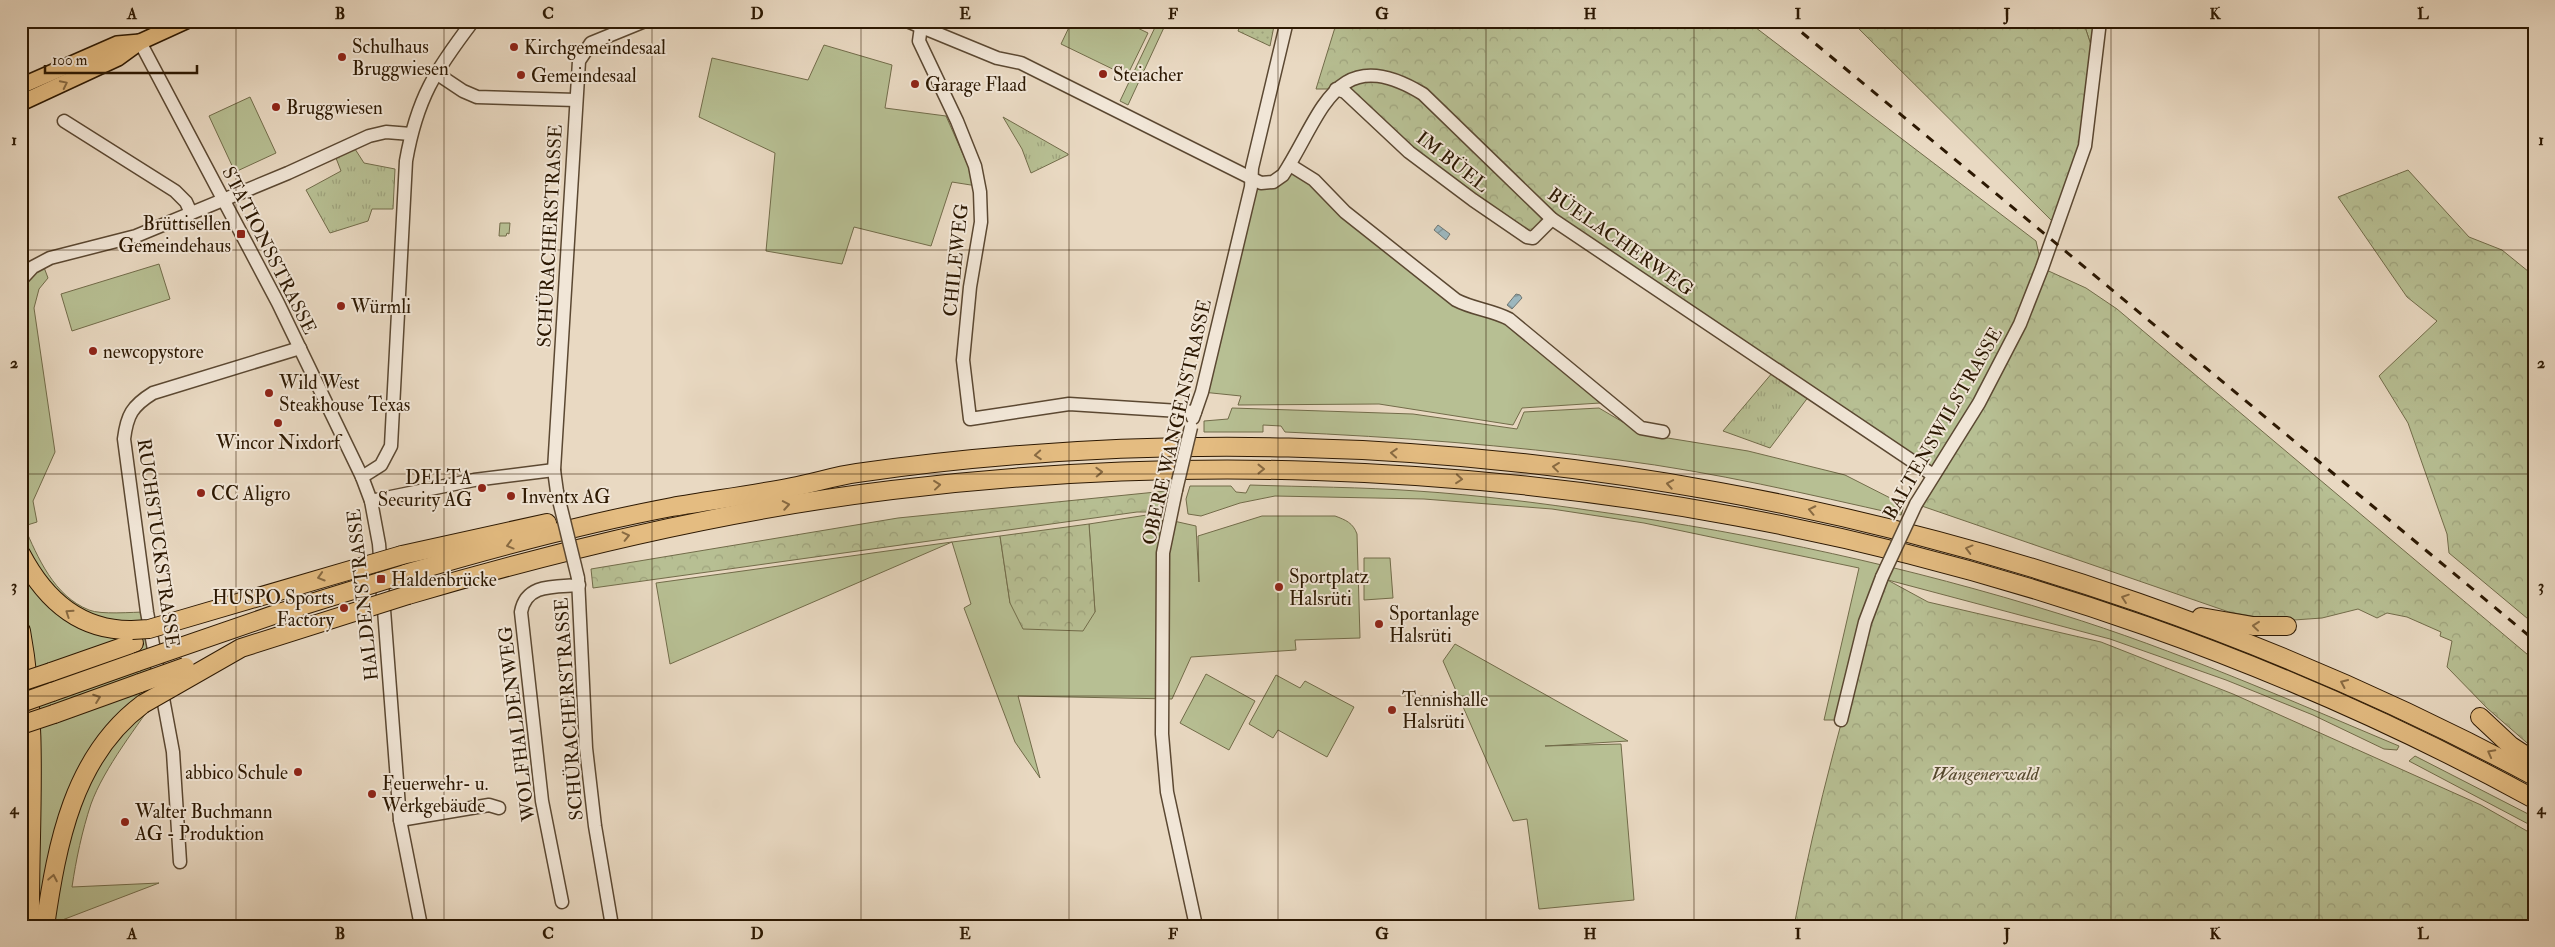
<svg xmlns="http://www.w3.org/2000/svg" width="2555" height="947" viewBox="0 0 2555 947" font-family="'IM FELL Double Pica',serif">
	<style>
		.grass { fill: #b7bf93; stroke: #726c4a }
		.forest { fill: url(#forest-crowns); stroke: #726c4a }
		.park { fill: url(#park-tufts); stroke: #726c4a }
		.garden { fill: url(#garden-dots); stroke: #726c4a }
		.water { fill: url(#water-waves); stroke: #6f7773 }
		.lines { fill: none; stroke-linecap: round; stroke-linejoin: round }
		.minor-casing { stroke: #5b4832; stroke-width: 15 }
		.major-casing { stroke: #2c1802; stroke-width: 18 }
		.highway-casing { stroke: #2c1802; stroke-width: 20 }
		.minor { stroke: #f1e6d7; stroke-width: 12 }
		.major { stroke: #e4bc81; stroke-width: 15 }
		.highway { stroke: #e4bc81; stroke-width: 18 }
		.rail { stroke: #2c1802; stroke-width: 3; stroke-dasharray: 9 9; stroke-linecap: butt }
		.minor-bridge-casing { stroke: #5b4832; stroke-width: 15; stroke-linecap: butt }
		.highway-bridge-casing { stroke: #2c1802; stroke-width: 20; stroke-linecap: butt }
		.minor-bridge { stroke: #f1e6d7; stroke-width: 12 }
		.highway-bridge { stroke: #e4bc81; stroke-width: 18 }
		.oneway { stroke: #886a42 }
		.grid { fill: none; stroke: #2c1802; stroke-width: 1; stroke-opacity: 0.55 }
		.poi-dot { fill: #8f2418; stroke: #f1e6d7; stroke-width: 2 }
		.labels { text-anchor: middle; stroke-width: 4; stroke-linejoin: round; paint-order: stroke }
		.poi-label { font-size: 19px; fill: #2c1802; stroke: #f1e6d7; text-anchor: start }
		.street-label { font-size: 19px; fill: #2c1802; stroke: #f1e6d7 }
		.park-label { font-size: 19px; font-style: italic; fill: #564a2e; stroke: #f1e6d7 }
		.neatline { fill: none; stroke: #2c1802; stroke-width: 2 }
		.grid-label { font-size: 16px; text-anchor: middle; font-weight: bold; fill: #2c1802 }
	</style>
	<defs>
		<pattern id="forest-crowns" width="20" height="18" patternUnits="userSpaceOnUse" patternTransform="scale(1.25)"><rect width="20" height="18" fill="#b7bf93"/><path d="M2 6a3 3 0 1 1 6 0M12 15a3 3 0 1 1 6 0" fill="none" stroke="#9ea37d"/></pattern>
		<pattern id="park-tufts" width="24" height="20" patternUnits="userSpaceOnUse" patternTransform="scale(1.25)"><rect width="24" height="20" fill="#b7bf93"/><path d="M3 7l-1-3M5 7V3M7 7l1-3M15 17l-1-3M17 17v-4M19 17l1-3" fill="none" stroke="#9ea37d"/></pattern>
		<pattern id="garden-dots" width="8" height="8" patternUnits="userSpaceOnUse" patternTransform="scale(1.25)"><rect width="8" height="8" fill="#b7bf93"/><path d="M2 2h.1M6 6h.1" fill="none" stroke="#9ea37d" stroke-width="1.8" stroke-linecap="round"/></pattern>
		<pattern id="water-waves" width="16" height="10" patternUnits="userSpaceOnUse" patternTransform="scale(1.25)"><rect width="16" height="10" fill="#9cb7be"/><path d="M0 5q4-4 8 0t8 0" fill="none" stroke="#7f9498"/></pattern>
	</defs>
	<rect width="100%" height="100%" fill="#e9d9c2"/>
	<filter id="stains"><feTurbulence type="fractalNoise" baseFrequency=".004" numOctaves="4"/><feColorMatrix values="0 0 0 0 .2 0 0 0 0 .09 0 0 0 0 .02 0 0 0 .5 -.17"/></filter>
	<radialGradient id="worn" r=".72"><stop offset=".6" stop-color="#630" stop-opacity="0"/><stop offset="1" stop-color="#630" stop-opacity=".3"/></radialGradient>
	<!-- grass -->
	<g class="grass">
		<path d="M1072 21H1123L1148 33 1127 76 1061 44Z"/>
		<path d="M1158 21H1167L1128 105 1120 101Z"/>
		<path d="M2083 21H2100L2095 57Z"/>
		<path d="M824 45 892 65 885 108 946 116 977 186 952 182 931 246 854 227 842 264 766 251 775 153 699 117 712 58 808 80Z"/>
		<path d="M250 97 276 153 235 172 209 116Z"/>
		<path d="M1290 165 1456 300 1509 319 1600 403 1522 408 1513 425 1379 404 1238 405 1241 396 1202 392 1251 187Z"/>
		<path d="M42 262 48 278 39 289 34 308 55 452 33 501 37 522 24 526C38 558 54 596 89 610 101 615 132 612 147 612L160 693C138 725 104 768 91 804 82 831 76 860 72 887L159 883 57 922V926H21V280Z"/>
		<path d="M159 264 170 299 72 331 61 294Z"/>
		<path d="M1232 408 1413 414 1517 429 1524 412 1599 408 1643 434 1748 451 1845 475 1904 505 1901 515C1807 494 1714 472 1619 460 1508 445 1396 437 1285 432L1281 426 1263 425V432H1204V421L1228 419Z"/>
		<path d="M1250 485C1306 487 1361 487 1417 491 1478 495 1540 503 1601 512 1757 534 1909 567 2060 614 2176 650 2287 699 2399 746L2397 750 2384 749 2313 715 2226 680 2110 639 1888 580 1841 720H1824L1859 568 1644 523 1552 509 1424 499 1275 496 1240 503 1201 516 1188 514 1186 499 1190 486H1231L1236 492 1246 493Z"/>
		<path d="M1147 515 1196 526 1199 582 1198 536 1262 516H1335C1346 520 1353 523 1357 534L1360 638 1295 640 1296 650 1191 657 1172 699 1018 696 1040 778 1015 742 964 608 971 604 952 542 670 664 656 583 952 542 1000 536 1010 603 1095 612 1089 524Z"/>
		<path d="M1364 558H1390L1393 598 1364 600Z"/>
		<path d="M1455 644 1628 741 1545 746 1621 744 1634 900 1539 909 1527 819 1513 821 1443 661Z"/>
		<path d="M1206 674 1255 701 1229 750 1180 723Z"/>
		<path d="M1276 675 1300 688 1305 681 1354 707 1327 757 1278 730 1273 738 1249 724Z"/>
		<path d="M2415 756 2534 817V827L2409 761Z"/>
	</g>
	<!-- forest -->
	<g class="forest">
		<path d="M1337 21H1747L2036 241 2042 268 2086 288 2117 309 2534 660V749L2487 708 2447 667 2452 641 2440 636 2441 632 2407 617 2387 613 2377 618 2358 609 2322 618 2280 621 2229 612 1916 504 1933 476 1552 219 1527 237 1336 89H1316Z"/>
		<path d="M1851 21H2083L2095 57 2085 146 2057 226Z"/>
		<path d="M2408 170 2469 237 2502 250 2534 276V624L2449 553 2447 534 2408 423 2379 376 2437 321 2407 297 2338 197Z"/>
		<path d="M1176 490 1169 516 1153 512H1137L593 588 591 569 898 518Z"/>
		<path d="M1089 524 1095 612 1083 631 1023 629 1010 603 1000 536Z"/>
		<path d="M1882 577 1928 602 2101 642 2233 694 2481 805 2534 835V926H1794C1816 808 1849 693 1882 577Z"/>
	</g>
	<!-- park -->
	<g class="park">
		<path d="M1003 117 1068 154V155L1031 173 1022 149Z"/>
		<path d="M355 149 364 163 395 169 393 209H372L368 221 330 233 306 190 341 171 336 158Z"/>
		<path d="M500 223H510L509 234 507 233 506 236H499Z"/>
		<path d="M1773 372 1809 396 1770 448 1723 431Z"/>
	</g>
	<!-- garden -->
	<path class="garden" d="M1242 21H1275L1270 46 1238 31Z"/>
	<!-- water -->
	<g class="water">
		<path d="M1438 225 1450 234 1446 240 1434 230Z"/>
		<path d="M1516 294 1520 295 1522 298 1512 309 1507 305Z"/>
		<path d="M339 373 345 384 339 388 333 377Z"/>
	</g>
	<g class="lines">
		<defs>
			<g id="minor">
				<path d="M907 21 997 58 1021 63 1261 183 1273 182 1283 175C1322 115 1335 40 1423 94L1552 219 1933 475"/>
				<path d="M921 27 919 41 957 121 975 166 980 192 981 222 970 287 963 360 970 419 1069 404 1195 412"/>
				<path d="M140 42 278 303 362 477 371 501 379 544 400 820 421 926"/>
				<path d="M436 73 463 91 477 97 576 100"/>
				<path d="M1336 89 1345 92 1409 152 1473 200 1527 237 1533 238 1552 219"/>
				<path d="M64 121 175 191 186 202 191 213"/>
				<path d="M1290 165 1314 180 1345 212 1456 300C1473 309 1492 310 1509 319L1641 428 1663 432"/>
				<path d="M21 280 33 267 50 258 136 236 288 173 369 136 386 132 411 134"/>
				<path d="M21 415V439"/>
				<path d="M1193 418 1202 392 1251 187 1252 168 1287 21"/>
				<path d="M362 477 381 465 391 446 406 161C417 98 435 71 473 21"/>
				<path d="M1176 490 1163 553 1162 734 1167 792 1196 926"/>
				<path d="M557 492 554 470 579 61 591 43 645 21"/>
				<path d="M371 501 474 480 554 470"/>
				<path d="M1916 504 1979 403 2020 324 2042 268 2085 146 2100 21"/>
				<path d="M578 578 586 748 595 826 612 926"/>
				<path d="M1841 720 1865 622 1882 577"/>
				<path d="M400 820 489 805 499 808"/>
				<path d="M180 862 173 752 147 612 124 439C127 415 132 406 153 393L300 348"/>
				<path d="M562 902 542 801 521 612C526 583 555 587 579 585"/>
			</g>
			<g id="major">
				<path d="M21 86 117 44 140 42"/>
				<path d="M21 103 118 58 140 42 186 21"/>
			</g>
			<g id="highway">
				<path d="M21 554C44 598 78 631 132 630"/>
				<path d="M402 555 547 523"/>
				<path d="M405 574C493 548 582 524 672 507 712 500 752 495 792 487 814 483 835 476 857 473 1428 391 2026 504 2534 776"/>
				<path d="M408 595C567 548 727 510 892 490 1454 421 2037 527 2534 799"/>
				<path d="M2201 617 2253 626H2287"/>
				<path d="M21 631C39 729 29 827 30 926"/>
				<path d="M51 672 134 643"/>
				<path d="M52 692 137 662"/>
				<path d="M54 714 140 683"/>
				<path d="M2480 717 2511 746 2534 761"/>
				<path d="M45 926C57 844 73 756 143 704"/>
			</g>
		</defs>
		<!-- minor casing -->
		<use href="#minor" class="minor-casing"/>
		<!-- major casing -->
		<use href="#major" class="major-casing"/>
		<!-- highway casing -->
		<use href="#highway" class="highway-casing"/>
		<!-- minor -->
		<use href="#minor" class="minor"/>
		<!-- major -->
		<use href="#major" class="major"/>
		<!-- highway -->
		<use href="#highway" class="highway"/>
		<!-- rail -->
		<path class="rail" d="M1788 21 2534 640"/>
		<defs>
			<g id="minor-bridge">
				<path d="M1176 490 1191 427"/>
				<path d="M557 492 578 578"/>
				<path d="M1882 577 1916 504"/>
			</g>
			<g id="highway-bridge">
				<path d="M132 630 149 629 402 555"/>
				<path d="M137 662 282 612 405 574"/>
				<path d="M21 682 51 672"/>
				<path d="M140 683 185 667"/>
				<path d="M21 703 52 692"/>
				<path d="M143 704 241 648 408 595"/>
				<path d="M21 725 54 714"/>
			</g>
		</defs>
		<!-- minor-bridge casing -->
		<use href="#minor-bridge" class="minor-bridge-casing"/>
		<!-- highway-bridge casing -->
		<use href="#highway-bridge" class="highway-bridge-casing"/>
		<!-- minor-bridge -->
		<use href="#minor-bridge" class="minor-bridge"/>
		<!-- highway-bridge -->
		<use href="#highway-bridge" class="highway-bridge"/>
	</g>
	<!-- one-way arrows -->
	<defs><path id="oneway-chevron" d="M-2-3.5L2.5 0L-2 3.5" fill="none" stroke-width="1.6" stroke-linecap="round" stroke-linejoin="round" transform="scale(1.25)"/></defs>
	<g class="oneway">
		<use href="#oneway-chevron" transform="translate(64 84) rotate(-26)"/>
		<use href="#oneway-chevron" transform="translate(1394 453) rotate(-176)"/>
		<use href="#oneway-chevron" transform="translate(1038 455) rotate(176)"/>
		<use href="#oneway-chevron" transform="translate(1556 467) rotate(-173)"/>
		<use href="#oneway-chevron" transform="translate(1261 469)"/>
		<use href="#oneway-chevron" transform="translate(1099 472) rotate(-2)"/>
		<use href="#oneway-chevron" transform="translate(1459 479) rotate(5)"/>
		<use href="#oneway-chevron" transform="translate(1670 484) rotate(-170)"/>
		<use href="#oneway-chevron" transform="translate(937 485) rotate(-6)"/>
		<use href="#oneway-chevron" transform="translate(786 505) rotate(-10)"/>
		<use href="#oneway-chevron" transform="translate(1812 510) rotate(-168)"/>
		<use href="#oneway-chevron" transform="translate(626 536) rotate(-13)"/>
		<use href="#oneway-chevron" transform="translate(510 545) rotate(165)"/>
		<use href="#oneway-chevron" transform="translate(1969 549) rotate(-165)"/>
		<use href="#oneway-chevron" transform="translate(321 577) rotate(163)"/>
		<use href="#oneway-chevron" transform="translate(2125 598) rotate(-161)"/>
		<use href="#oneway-chevron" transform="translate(69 613) rotate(-146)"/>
		<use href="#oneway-chevron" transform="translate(2256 626) rotate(-174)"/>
		<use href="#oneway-chevron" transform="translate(2344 683) rotate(-156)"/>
		<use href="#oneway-chevron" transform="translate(97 698) rotate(-20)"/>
		<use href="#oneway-chevron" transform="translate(2491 753) rotate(-152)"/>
		<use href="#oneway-chevron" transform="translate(53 878) rotate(-79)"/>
	</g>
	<!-- grid -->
	<path class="grid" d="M236 21V926M444 21V926M652 21V926M861 21V926M1069 21V926M1278 21V926M1486 21V926M1694 21V926M1902 21V926M2111 21V926M2319 21V926M21 250H2534M21 474H2534M21 696H2534"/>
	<!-- markers -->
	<g class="poi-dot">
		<circle cx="514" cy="47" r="5"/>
		<circle cx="342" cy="57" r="5"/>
		<circle cx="1103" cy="74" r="5"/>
		<circle cx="521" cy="75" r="5"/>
		<circle cx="915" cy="84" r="5"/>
		<circle cx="276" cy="107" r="5"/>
		<rect x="236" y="229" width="10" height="10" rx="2.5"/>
		<circle cx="341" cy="306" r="5"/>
		<circle cx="93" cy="351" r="5"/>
		<circle cx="269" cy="393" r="5"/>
		<circle cx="278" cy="423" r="5"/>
		<circle cx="482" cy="488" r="5"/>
		<circle cx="201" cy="493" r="5"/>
		<circle cx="511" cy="496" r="5"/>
		<rect x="376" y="574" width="10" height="10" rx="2.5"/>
		<circle cx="1279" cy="587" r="5"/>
		<circle cx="344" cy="608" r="5"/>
		<circle cx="1379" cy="624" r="5"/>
		<circle cx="1392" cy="710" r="5"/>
		<circle cx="298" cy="772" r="5"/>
		<circle cx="372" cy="794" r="5"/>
		<circle cx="125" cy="822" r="5"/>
	</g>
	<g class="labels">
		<!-- poi labels -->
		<g class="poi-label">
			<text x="352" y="53">Schulhaus<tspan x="352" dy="22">Bruggwiesen</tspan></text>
			<text x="524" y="54">Kirchgemeindesaal</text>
			<text x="1113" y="81">Steiacher</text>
			<text x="531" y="82">Gemeindesaal</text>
			<text x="925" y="91">Garage Flaad</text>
			<text x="286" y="114">Bruggwiesen</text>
			<text x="231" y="230" text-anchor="end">Brüttisellen<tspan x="231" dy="22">Gemeindehaus</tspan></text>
			<text x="351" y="313">Würmli</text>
			<text x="103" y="358">newcopystore</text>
			<text x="279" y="389">Wild West<tspan x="279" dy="22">Steakhouse Texas</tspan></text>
			<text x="278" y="449" text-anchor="middle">Wincor Nixdorf</text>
			<text x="472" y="484" text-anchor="end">DELTA<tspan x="472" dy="22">Security AG</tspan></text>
			<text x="211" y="500">CC Aligro</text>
			<text x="521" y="503">Inventx AG</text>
			<text x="1289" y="583">Sportplatz<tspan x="1289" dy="22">Halsrüti</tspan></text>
			<text x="391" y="586">Haldenbrücke</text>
			<text x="334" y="604" text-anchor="end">HUSPO Sports<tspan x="334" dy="22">Factory</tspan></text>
			<text x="1389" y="620">Sportanlage<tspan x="1389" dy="22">Halsrüti</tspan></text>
			<text x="1402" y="706">Tennishalle<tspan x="1402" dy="22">Halsrüti</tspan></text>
			<text x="288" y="779" text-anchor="end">abbico Schule</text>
			<text x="382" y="790">Feuerwehr- u.<tspan x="382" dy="22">Werkgebäude</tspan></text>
			<text x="135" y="818">Walter Buchmann<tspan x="135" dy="22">AG - Produktion</tspan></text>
		</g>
		<!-- street labels -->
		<g class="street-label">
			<text transform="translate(1453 161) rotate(38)" y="7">IM BÜEL</text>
			<text transform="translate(549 236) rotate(-87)" y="7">SCHÜRACHERSTRASSE</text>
			<text transform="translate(1621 241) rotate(35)" y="7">BÜELACHERWEG</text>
			<text transform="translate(270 250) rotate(63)" y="7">STATIONSSTRASSE</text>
			<text transform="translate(955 260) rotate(-84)" y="7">CHILEWEG</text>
			<text transform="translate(1176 422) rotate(-77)" y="7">OBERE WANGENSTRASSE</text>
			<text transform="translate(1942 423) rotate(-60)" y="7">BALTENSWILSTRASSE</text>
			<text transform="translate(159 543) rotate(82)" y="7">RUCHSTUCKSTRASSE</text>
			<text transform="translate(362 595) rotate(-96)" y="7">HALDENSTRASSE</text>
			<text transform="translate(568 709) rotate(-94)" y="7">SCHÜRACHERSTRASSE</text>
			<text transform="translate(516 724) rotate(-97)" y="7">WOLFHALDENWEG</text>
		</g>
		<!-- park labels -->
		<g class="park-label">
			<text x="1985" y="780">Wangenerwald</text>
		</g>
	</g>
	<!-- margin -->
	<rect width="2555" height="947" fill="none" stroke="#e9d9c2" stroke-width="55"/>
	<!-- scale -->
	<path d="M45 65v8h152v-8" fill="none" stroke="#2c1802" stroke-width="2.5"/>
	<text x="52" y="65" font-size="15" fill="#2c1802" stroke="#f1e6d7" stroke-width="4" paint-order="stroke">100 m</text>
	<rect x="28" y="28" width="2500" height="892" class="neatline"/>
	<g class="grid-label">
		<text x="132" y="19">A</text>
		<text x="340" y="19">B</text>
		<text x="548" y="19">C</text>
		<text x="757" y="19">D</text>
		<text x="965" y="19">E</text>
		<text x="1173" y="19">F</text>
		<text x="1382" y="19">G</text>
		<text x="1590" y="19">H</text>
		<text x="1798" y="19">I</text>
		<text x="2007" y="19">J</text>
		<text x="2215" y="19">K</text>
		<text x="2423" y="19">L</text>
		<text x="14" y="145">1</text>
		<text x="2541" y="145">1</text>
		<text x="14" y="368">2</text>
		<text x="2541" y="368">2</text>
		<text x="14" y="591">3</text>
		<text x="2541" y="591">3</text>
		<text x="14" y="814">4</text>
		<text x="2541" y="814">4</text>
		<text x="132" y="939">A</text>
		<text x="340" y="939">B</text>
		<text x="548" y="939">C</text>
		<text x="757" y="939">D</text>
		<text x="965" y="939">E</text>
		<text x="1173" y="939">F</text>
		<text x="1382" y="939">G</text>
		<text x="1590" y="939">H</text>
		<text x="1798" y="939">I</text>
		<text x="2007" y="939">J</text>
		<text x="2215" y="939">K</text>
		<text x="2423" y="939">L</text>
	</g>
	<rect width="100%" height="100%" filter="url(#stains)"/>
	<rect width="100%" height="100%" fill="url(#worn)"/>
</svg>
